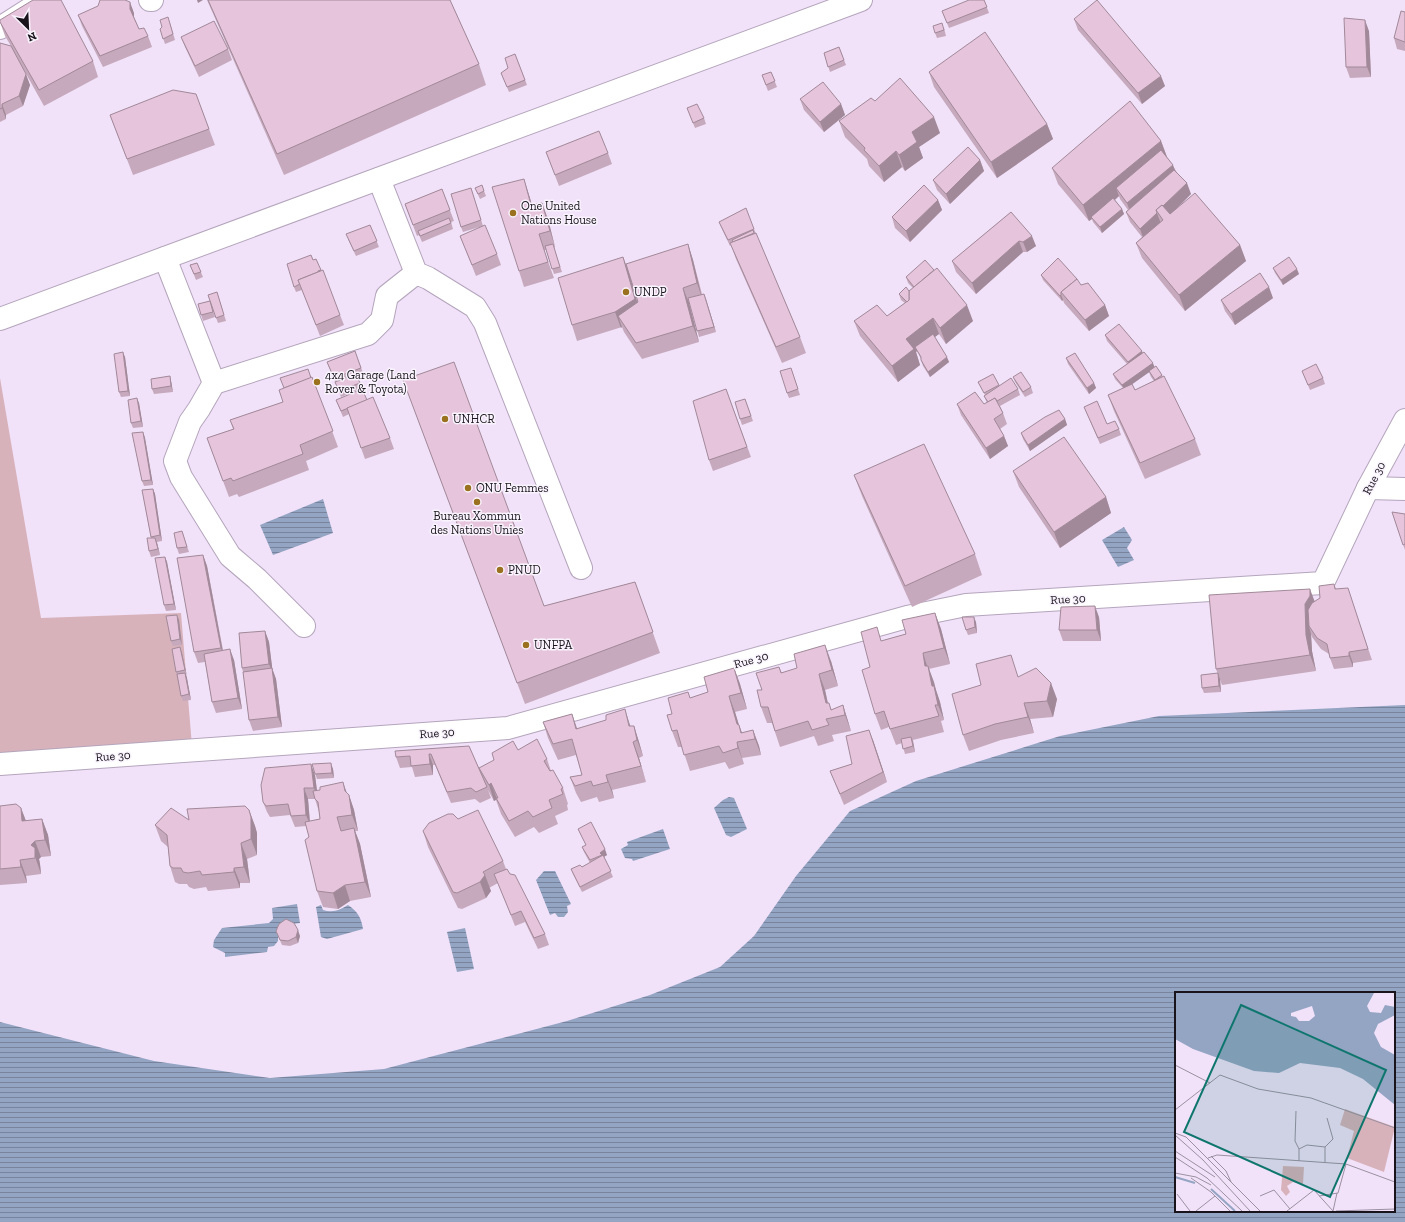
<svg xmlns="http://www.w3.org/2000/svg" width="1405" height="1222" viewBox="0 0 1405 1222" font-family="'Zilla Slab',serif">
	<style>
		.garden { fill: #d8b2ba }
		.water { fill: url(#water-rules); fill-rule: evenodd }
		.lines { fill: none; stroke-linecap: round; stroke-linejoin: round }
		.minor-casing { stroke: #b4a5bc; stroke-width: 24 }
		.minor { stroke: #fff; stroke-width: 22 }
		.wall { fill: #c6a9bc; fill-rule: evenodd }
		.shaded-wall { fill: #a18999 }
		.building { fill: #e6c4db; stroke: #a18999 }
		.poi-dot { fill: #9a711e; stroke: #f9f3fd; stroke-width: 1.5 }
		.labels { text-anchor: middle; stroke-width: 3; stroke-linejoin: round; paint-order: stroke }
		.poi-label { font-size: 12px; fill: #19141c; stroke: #f9f3fd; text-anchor: start }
		.street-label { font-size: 12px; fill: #19141c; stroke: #f9f3fd }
		.inset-river { fill: none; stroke: #94a4c3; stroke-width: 2 }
		.inset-road { fill: none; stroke: #9b90a1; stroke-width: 1 }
		.view { fill: #0f766e; fill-opacity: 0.15; stroke: #0f766e; stroke-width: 2 }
		.inset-edge { fill: none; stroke: #19141c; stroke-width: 2 }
	</style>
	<defs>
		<pattern id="water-rules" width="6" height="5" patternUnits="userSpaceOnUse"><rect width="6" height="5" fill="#94a4c3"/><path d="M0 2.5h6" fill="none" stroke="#78849e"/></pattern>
	</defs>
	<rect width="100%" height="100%" fill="#f1e2fa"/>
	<!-- garden -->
	<path class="garden" d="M0 378 41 618 181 613 193 758 0 773Z"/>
	<!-- water -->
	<g class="water">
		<path d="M323 499 333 533 273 555 260 525Z"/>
		<path d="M1124 527 1132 540 1127 548 1134 560 1118 567 1102 540Z"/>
		<path d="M1405 705V1222H0V1022L154 1061 270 1078 384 1069 567 1021 650 995 720 967 754 936 796 876 850 811 916 781 1060 736 1159 716ZM1176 993H1394V1211H1176Z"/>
		<path d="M729 797 734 798 747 829 731 837 726 835 714 808 723 800Z"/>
		<path d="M663 829 670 849 633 861 632 859 625 858 621 849 628 845 627 842Z"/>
		<path d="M544 871H555L571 904 567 906 568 912 564 917H558L555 913 550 915 536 880Z"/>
		<path d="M297 904 300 923 284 925 278 931V941L274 946 268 947 267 952 225 957V953L213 947 214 940 222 928 269 923 273 919 272 908Z"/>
		<path d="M321 905 323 910C333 913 340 910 348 905 358 912 361 917 363 929L327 939 321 937 316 907Z"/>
		<path d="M465 928 474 969 457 972 447 932Z"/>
	</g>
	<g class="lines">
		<defs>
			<g id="minor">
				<path d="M150 0H152"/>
				<path d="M0 28 44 0"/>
				<path d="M379 179 416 273 428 278 475 307 485 323 581 568"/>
				<path d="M165 258 214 383 199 409 190 422 175 461 181 477 230 556 257 579 304 626"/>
				<path d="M0 319 861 0"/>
				<path d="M214 383 368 334 382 320 387 296 416 273"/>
				<path d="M1368 488 1405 489"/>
				<path d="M0 764 508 728 907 617 966 605 1323 583 1368 488 1405 420"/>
			</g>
		</defs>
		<!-- minor casing -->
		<use href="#minor" class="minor-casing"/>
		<!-- minor -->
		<use href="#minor" class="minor"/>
	</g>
	<!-- wall -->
	<g class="wall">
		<path d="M207 0H450L479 64 486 85 284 175Z"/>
		<path d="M984 0 989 13 949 28 942 11Z"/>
		<path d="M1405 12V51L1397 49 1394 38Z"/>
		<path d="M134 13V17L139 29 148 36 152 47 103 67 82 26 78 15Z"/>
		<path d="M1074 19 1165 86 1142 104 1078 30Z"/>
		<path d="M0 20 93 61 98 77 44 106 20 63 30 85 23 106 6 115V119L0 122V43L11 46 5 36 0 22Z"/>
		<path d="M170 23 175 40 165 44 160 29Z"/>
		<path d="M944 28 946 36 937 38 935 33Z"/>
		<path d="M1369 31 1371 77 1350 78 1346 67Z"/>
		<path d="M181 37 228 49 232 60 199 77 185 47Z"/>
		<path d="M839 47 846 65 830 72 824 53Z"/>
		<path d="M515 54 527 85 509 92 501 73 508 68Z"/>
		<path d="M771 72 777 87 768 91 762 75Z"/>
		<path d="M929 72 1047 124 1053 139 997 178 934 87Z"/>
		<path d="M196 94 215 145 133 175 110 115Z"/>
		<path d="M800 99 841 104 845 115 824 132 804 110Z"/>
		<path d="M875 101 940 133 919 147 923 158 905 171 902 167 884 182 869 166 867 159 845 137 839 121Z"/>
		<path d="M687 108 704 118 706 124 695 128Z"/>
		<path d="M1161 141 1167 157 1191 194 1176 209 1240 245 1246 261 1185 311 1142 258 1136 243 1142 237 1130 222 1126 212 1128 210 1120 199 1119 196 1115 200 1122 209 1124 214 1102 233 1093 222 1092 219 1089 221 1058 184 1052 168Z"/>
		<path d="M546 152 608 153 612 164 559 186Z"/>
		<path d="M980 160 984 171 950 204 937 190 933 180Z"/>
		<path d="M524 179 532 205 548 219 555 247 554 248 562 272 554 274 546 250H544L554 278 524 287 519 271Z"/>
		<path d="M471 188 483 226 463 232 461 227Z"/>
		<path d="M475 188 484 191 486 196 480 199Z"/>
		<path d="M442 189 454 221 451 222 453 229 422 242 419 235 417 236 405 204Z"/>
		<path d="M938 200 942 210 910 242 895 228 892 217Z"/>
		<path d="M1011 212 1036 246 1027 252H1023L976 294 956 272 952 261Z"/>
		<path d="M719 222 754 229 800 337 806 353 782 363 736 259 731 245 730 246 721 227Z"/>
		<path d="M370 225 379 247 356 256 348 239Z"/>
		<path d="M460 236 497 254 501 265 476 276Z"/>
		<path d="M688 244 693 260 702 294H704L716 332 699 337 690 303H689L699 342 642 359 624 332 622 327 577 341 572 325 623 257 629 273 637 302Z"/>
		<path d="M316 259 340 315 344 325 320 336 302 290 296 292 294 287 313 260Z"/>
		<path d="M197 263 203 277 196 280 190 265Z"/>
		<path d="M1273 268 1299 274 1283 285 1275 273Z"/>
		<path d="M1041 275 1081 285 1105 305 1109 316 1089 331 1064 303 1063 300 1062 301 1043 280Z"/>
		<path d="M906 277 973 321 946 344 939 334 934 337 949 362 930 377 923 366 921 360V359L917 351 916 352 920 365 898 382 860 336 854 321 887 316 905 303 901 300 899 294 909 291 913 288 908 283Z"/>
		<path d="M217 292 226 321 218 323 208 295Z"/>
		<path d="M1273 298 1235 325 1225 311 1221 300Z"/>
		<path d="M210 301 215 317 203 321 198 304Z"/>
		<path d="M1105 335 1143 353 1154 367 1162 375 1195 439 1201 455 1145 479 1114 411 1108 395 1123 388 1115 379 1113 374 1127 364 1107 341ZM1149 372 1151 377 1154 381 1135 390 1132 384Z"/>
		<path d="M355 351 363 373 357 376 362 388 341 397 327 362Z"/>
		<path d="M125 357 130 396 121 397 119 392Z"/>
		<path d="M1066 358 1094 383 1096 388 1089 394 1068 364Z"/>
		<path d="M791 368 800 395 789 398 787 393Z"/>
		<path d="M1302 371 1323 378 1325 384 1310 390Z"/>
		<path d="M170 376 171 381 173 392 154 394 152 389Z"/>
		<path d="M312 377 338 447 306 461 309 470 239 497 237 494 229 497 207 438 233 429 230 420 283 402Z"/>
		<path d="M1013 377 1031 387 1033 393 1025 397 1015 382Z"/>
		<path d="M978 382 1018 389 1020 395 1000 406 1003 413 1007 424 1000 429 1004 436 1008 446 990 459 961 415 957 404H984L987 403 984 396 985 395Z"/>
		<path d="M726 389 751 457 713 471 709 460Z"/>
		<path d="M745 399 753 421 742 425 740 419Z"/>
		<path d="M336 400H367L390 438 394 449 365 459 349 414 343 417Z"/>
		<path d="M411 401 544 606 635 582 660 653 525 704Z"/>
		<path d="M139 403 143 427 133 428 131 423Z"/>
		<path d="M1084 407 1107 424 1119 429 1121 435 1100 444Z"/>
		<path d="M1065 419 1067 425 1030 451 1023 439 1021 433Z"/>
		<path d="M143 432 145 438 153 485 144 486 142 481Z"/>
		<path d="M1013 471 1106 497 1111 513 1060 548 1019 487Z"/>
		<path d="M854 475 975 554 982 575 912 607 862 496Z"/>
		<path d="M153 489 155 494 162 541 157 542 160 555 151 557 149 551 151 538 142 490Z"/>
		<path d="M1392 512 1405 514V550Z"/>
		<path d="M182 531 189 552 179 554 177 548Z"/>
		<path d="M203 555 207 566 223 650 234 660 242 709 216 713 212 702 205 662 198 663 194 652Z"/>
		<path d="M165 557 167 562 176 610 166 611 164 605Z"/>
		<path d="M1334 584 1336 589 1351 598 1372 660 1353 663V667L1334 669 1330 658 1329 654 1321 649 1312 637 1311 634 1312 651 1316 671 1222 685 1216 669 1320 598Z"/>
		<path d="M935 613 941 629 950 664 929 669 940 702 944 720 941 721 944 732 913 740 915 752 905 754 902 743 896 745 889 727 881 730 875 714 870 667 882 641 906 634Z"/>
		<path d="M177 615 179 620 182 645 173 646 171 641Z"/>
		<path d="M1099 617 1101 641H1063L1059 630Z"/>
		<path d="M976 622 977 633 968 635 966 630Z"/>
		<path d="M265 631 269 642 272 668 276 679 282 727 253 731 249 720 243 672 242 668Z"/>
		<path d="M180 647 182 653 191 700 183 701 181 696 176 672Z"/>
		<path d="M831 661 838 686 825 690 828 703 832 710 843 705 851 731 832 735 834 741 818 746 814 736 780 747 772 723H767L761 707 762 690 779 667 782 673Z"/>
		<path d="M734 668 740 684 747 709 735 712 739 725 742 733 753 730 759 746 761 755 742 758 744 764 729 769 725 762 690 771 682 747H678L672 731V714L691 698 708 692Z"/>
		<path d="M1218 673 1220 679 1221 692 1204 693 1202 688Z"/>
		<path d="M1018 677 1057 699 1053 717 1030 719 1034 733 1001 740 969 751 963 735Z"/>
		<path d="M572 714 577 728 634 726 639 742 643 756 639 758 646 782 612 790 614 798 599 802 597 797 581 802 576 793 570 777 582 775 576 755 558 760 548 738 543 722Z"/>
		<path d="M873 740 887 782 844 805 830 771 852 764Z"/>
		<path d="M469 746 482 775 479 768 518 750 547 759 551 771 563 788 568 804 567 805 568 810 555 816 558 824 539 833 534 827 515 837 501 814 496 800 494 801 488 790 491 798 480 803 475 799 451 803 435 765H433V775L415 777 412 767 400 768 396 757Z"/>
		<path d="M312 764 333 769 334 778 317 779Z"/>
		<path d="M315 775 317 791 348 794 349 795 354 810 358 831H355L360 844 371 897 350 901 338 909 323 907 317 891 309 837 306 826 295 827 290 815 270 817 267 812 263 802ZM308 799H315L319 812 320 819 310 821Z"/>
		<path d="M0 806 21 808 26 821 42 819 48 835 51 856 41 857 39 859 40 864 41 874 26 876 27 883 0 885Z"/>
		<path d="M249 810 255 826 257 833V855L247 859 250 883H240V888L208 891 206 887 194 889 189 887 187 884H179L175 882 170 866 168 847 161 841 155 825Z"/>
		<path d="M578 829 607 855 604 857 613 877 582 892 573 874 571 869 582 867 590 863 584 852 582 847 586 845Z"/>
		<path d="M423 831 503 861 506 869 510 874 545 934 549 945 538 949 525 922 515 926 498 883 489 888 491 891 486 898 462 909 458 908 428 847Z"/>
		<path d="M276 931 300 936 298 943 290 946 282 945Z"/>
	</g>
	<!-- shaded-wall -->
	<g class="shaded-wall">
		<path d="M197 0H203L198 3Z"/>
		<path d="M130 2 134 13V20L130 9Z"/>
		<path d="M1365 20 1369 31 1371 77 1367 67Z"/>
		<path d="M26 74 30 85 23 106 19 96Z"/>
		<path d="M1161 76 1165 86 1142 104 1138 93Z"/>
		<path d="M2 104 6 115V119L2 108Z"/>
		<path d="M841 104 845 115 824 132 820 122Z"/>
		<path d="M934 117 940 133 919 147 923 158 905 171 899 155 912 132Z"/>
		<path d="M1047 124 1053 139 997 178 991 162Z"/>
		<path d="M1161 141 1167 157 1121 195 1116 188 1119 196 1093 219 1091 217 1092 219 1089 221 1083 205Z"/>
		<path d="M896 151 902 167 884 182 879 166Z"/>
		<path d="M980 160 984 171 950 204 946 194Z"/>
		<path d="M1173 165 1177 175 1131 214 1127 203Z"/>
		<path d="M524 179 529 195 537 221 531 205Z"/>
		<path d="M1187 183 1191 194 1164 221 1157 212Z"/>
		<path d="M938 200 942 210 910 242 906 231Z"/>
		<path d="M542 203 548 219 555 247 550 231Z"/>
		<path d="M1122 209 1124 214 1102 233 1100 227Z"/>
		<path d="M1157 213 1161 224 1144 240 1140 229Z"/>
		<path d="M1032 236 1036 246 1027 252 1023 242Z"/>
		<path d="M1019 241 1023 252 976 294 972 283Z"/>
		<path d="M688 244 693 260 702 298 697 283Z"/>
		<path d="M1240 245 1246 261 1185 311 1179 295Z"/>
		<path d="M623 257 629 273 641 315 618 316 622 327 621 328 615 312Z"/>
		<path d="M1297 269 1299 274 1283 285 1281 280Z"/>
		<path d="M1269 287 1273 298 1235 325 1231 314Z"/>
		<path d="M683 288 689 303 699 342 693 326Z"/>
		<path d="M704 294 706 299 716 332 714 327Z"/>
		<path d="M1061 295 1063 300 1062 301 1060 296Z"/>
		<path d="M967 305 973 321 946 344 940 328Z"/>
		<path d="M1105 305 1109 316 1089 331 1085 320Z"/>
		<path d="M933 318 939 334 918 350 915 347 917 351 916 352 920 365 898 382 892 366 906 339Z"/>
		<path d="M1142 351 1144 356 1130 368 1128 362Z"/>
		<path d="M123 352 125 357 130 396 128 391Z"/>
		<path d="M947 357 949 362 930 377 928 372Z"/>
		<path d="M1153 363 1155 368 1124 390 1122 385Z"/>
		<path d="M170 376 171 381 173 392 171 386Z"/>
		<path d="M1094 383 1096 388 1089 394 1087 388Z"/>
		<path d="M137 398 139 403 143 427 141 421Z"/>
		<path d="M1065 419 1067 425 1030 451 1028 445Z"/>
		<path d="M143 432 145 438 153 485 151 480Z"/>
		<path d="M1004 436 1008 446 990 459 986 448Z"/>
		<path d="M153 489 155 494 162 541 160 535Z"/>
		<path d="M1106 497 1111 513 1060 548 1054 532Z"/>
		<path d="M155 538 157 543 160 555 158 549Z"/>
		<path d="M203 555 207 566 224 658 221 648Z"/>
		<path d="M165 557 167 562 176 610 174 604Z"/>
		<path d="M1310 589 1316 605 1309 626 1311 634 1312 651 1316 671 1310 655 1306 635 1305 604Z"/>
		<path d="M1095 606 1099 617 1101 641 1097 630Z"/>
		<path d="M935 613 941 629 950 664 944 648Z"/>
		<path d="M177 615 179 620 182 645 180 639Z"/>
		<path d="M974 617 976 622 977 633 975 627Z"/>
		<path d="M265 631 269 642 273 674 269 664Z"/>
		<path d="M825 645 831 661 838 686 832 670Z"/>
		<path d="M180 647 182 653 187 676 185 670Z"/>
		<path d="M230 649 234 660 242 709 238 698Z"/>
		<path d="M1349 652 1353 663V667L1349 656Z"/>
		<path d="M923 653 928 669 925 666Z"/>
		<path d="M928 666 934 682 936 690 940 702 944 720 938 705 932 686Z"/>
		<path d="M272 668 276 679 282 727 278 717Z"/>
		<path d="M734 668 740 684 747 709 741 693Z"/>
		<path d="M185 673 187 678 191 700 189 694Z"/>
		<path d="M1218 673 1220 679 1221 692 1219 686Z"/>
		<path d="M819 674 825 690 831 719 826 703Z"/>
		<path d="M1051 683 1057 699 1053 717 1047 701Z"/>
		<path d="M729 696 735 712 741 732 739 725 745 741H744L741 733 743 740 737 724Z"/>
		<path d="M1024 703 1030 719 1034 733 1028 717Z"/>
		<path d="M843 705 848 721 851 731 845 715Z"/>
		<path d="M625 709 630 725 635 742 629 726Z"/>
		<path d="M572 714 577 729H576Z"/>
		<path d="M634 726 639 742 643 756 637 740Z"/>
		<path d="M753 730 759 746 761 755 755 739Z"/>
		<path d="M869 730 873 740 887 782 883 772Z"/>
		<path d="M911 737 913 742 915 752 913 746Z"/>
		<path d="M633 742 639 758 646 782 641 766Z"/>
		<path d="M737 742 742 758 744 764 738 748Z"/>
		<path d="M429 754 433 765V775L430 764Z"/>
		<path d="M331 763 333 769 334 778 332 773Z"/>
		<path d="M311 764 315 775 318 799 314 788Z"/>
		<path d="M606 775 612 790 614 798 608 782Z"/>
		<path d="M343 782 349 799V795L354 810 358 831 352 815 345 791Z"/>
		<path d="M491 783 497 799 494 801 489 785Z"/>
		<path d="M304 788 308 799 310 825 306 815Z"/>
		<path d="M21 808 27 824 22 821Z"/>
		<path d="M249 810 255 826 257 833V855L251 839Z"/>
		<path d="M42 819 48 835 51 856 45 840Z"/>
		<path d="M354 828 360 844 371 897 365 882Z"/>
		<path d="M35 841 41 857 39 859 40 864 41 874 31 845Z"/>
		<path d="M241 843 247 859 250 883 244 867Z"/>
		<path d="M605 849 607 855 602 858 600 853Z"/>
		<path d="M20 860 26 876 27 883 21 867Z"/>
		<path d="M234 868 240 883V888L234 872Z"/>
		<path d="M485 875 491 891 486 898 480 882Z"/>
		<path d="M345 885 350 901 338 909 333 893Z"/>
		<path d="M298 930 300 936 298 943 296 937Z"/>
	</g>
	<!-- building -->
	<g class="building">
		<path d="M33 0H61L93 61 39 90 0 22V20Z"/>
		<path d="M100 0H125L130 2V9L139 29 144 28 148 36 100 56 78 15 98 6Z"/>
		<path d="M208 0H450L479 64 277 154Z"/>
		<path d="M969 0H984L987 7 947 23 942 11Z"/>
		<path d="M1097 0 1161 76 1138 93 1074 19Z"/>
		<path d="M1401 11 1405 12V42L1394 38Z"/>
		<path d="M168 17 173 34 163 39 160 29 162 27 160 20Z"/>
		<path d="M1344 18 1365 20 1367 67H1346Z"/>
		<path d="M214 21 228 49 195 66 181 37Z"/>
		<path d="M942 23 944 30 935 33 933 26Z"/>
		<path d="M985 32 1047 124 991 162 929 72Z"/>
		<path d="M0 43 11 46 26 74 19 96 2 104V108L0 109Z"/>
		<path d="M839 47 844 60 828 67 824 53Z"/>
		<path d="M515 54 525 80 507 87 501 73 508 68 505 58Z"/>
		<path d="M771 72 775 81 766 85 762 75Z"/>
		<path d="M900 78 934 117 912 132 917 142 899 155 896 151 879 166 864 150 865 148 839 121 871 98 875 101Z"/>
		<path d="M823 82 841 104 820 122 800 99Z"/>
		<path d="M173 90 196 94 209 129 127 159 110 115Z"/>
		<path d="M1130 101 1161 141 1083 205 1052 168Z"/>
		<path d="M697 104 704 118 693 123 687 108Z"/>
		<path d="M599 131 608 153 555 175 546 152Z"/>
		<path d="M968 147 980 160 946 194 933 180Z"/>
		<path d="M1161 150 1173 165 1127 203 1116 188Z"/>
		<path d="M1174 170 1187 183 1163 206 1162 205 1156 210 1157 213 1140 229 1126 212Z"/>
		<path d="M524 179 531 205 542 203 550 231 539 234 548 262 519 271 492 187Z"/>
		<path d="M482 185 484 191 478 194 475 188Z"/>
		<path d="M924 185 938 200 906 231 892 217Z"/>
		<path d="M471 188 481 220 461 227 451 194Z"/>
		<path d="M442 189 450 210 413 225 405 204Z"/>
		<path d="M1195 193 1240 245 1179 295 1136 243 1163 220 1156 210 1162 205 1170 214Z"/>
		<path d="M1113 198 1122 209 1100 227 1091 217Z"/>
		<path d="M746 208 754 229 728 240 719 222Z"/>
		<path d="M1011 212 1032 236 1023 242 1019 241 972 283 952 261Z"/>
		<path d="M449 218 451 223 420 236 418 231Z"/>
		<path d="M370 225 377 241 354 251 346 234Z"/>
		<path d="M485 225 497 254 472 265 460 236Z"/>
		<path d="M753 230 754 233 733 242 732 240Z"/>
		<path d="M756 233 800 337 776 347 730 243Z"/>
		<path d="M553 244 560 267 552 269 545 246Z"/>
		<path d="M688 244 697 283 683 288 693 326 636 343 618 316 638 302 626 264Z"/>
		<path d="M311 255 313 260 316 259 321 270 318 271V272L298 280 300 284 294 287 287 264Z"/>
		<path d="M623 257 635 299 615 312 572 325 558 278Z"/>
		<path d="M1289 257 1297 269 1281 280 1273 268Z"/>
		<path d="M1058 258 1077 279 1061 292V295L1060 296 1041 275Z"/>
		<path d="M925 260 934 270 914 287 906 277Z"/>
		<path d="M197 263 201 272 194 274 190 265Z"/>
		<path d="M937 268 967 305 940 328 933 318 906 339 914 349 892 366 854 321 877 305 887 316 909 300V291Z"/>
		<path d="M323 270 340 315 316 325 298 280Z"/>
		<path d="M1260 273 1269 287 1231 314 1221 300Z"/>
		<path d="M1077 279 1081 285 1088 283 1105 305 1085 320 1061 292Z"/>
		<path d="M906 287 909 291V300L907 302 899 294Z"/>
		<path d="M217 292 224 315 216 318 208 295Z"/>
		<path d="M704 294 714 327 697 331 688 298Z"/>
		<path d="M210 301 213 312 201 315 198 304Z"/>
		<path d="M1119 324 1142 351 1128 362 1105 335Z"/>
		<path d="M933 334 947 357 928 372 921 360V357L915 347Z"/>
		<path d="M355 351 361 368 334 378 327 362Z"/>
		<path d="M123 352 128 391 119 392 114 354Z"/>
		<path d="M1144 352 1153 363 1122 385 1113 374Z"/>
		<path d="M1075 353 1094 383 1087 388 1066 358Z"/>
		<path d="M454 362 544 606 635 582 653 632 517 683 403 380Z"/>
		<path d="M1316 364 1323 378 1308 385 1302 371Z"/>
		<path d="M1156 366 1162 375 1155 380 1149 371Z"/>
		<path d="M791 368 798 389 787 393 780 371Z"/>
		<path d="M308 369 311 378 284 388 280 378Z"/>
		<path d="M1021 372 1031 387 1023 392 1013 377Z"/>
		<path d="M356 374 360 383 339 391 335 382Z"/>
		<path d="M993 374 999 385 984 393 978 382Z"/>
		<path d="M170 376 171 386 152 389 151 379Z"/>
		<path d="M1164 376 1195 439 1140 463 1108 395 1132 384 1135 390Z"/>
		<path d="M312 377 333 431 300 445 303 454 233 481 231 478 223 481 207 438 234 429 230 420 283 402 279 390Z"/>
		<path d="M1011 378 1018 389 997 401 995 398 988 402 984 396Z"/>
		<path d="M362 389 367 400 341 411 336 400Z"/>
		<path d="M726 389 747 447 709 460 693 401Z"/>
		<path d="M975 392 984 404 995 398 1003 413 994 419 1004 436 986 448 957 404Z"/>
		<path d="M373 397 390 438 361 448 347 408Z"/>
		<path d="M137 398 141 421 131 423 128 400Z"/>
		<path d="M745 399 751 416 740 419 735 402Z"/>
		<path d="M1097 401 1107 424 1115 421 1119 429 1098 438 1084 407Z"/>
		<path d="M1059 410 1065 419 1028 445 1021 433 1045 417Z"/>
		<path d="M143 432 151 480 142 481 132 433Z"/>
		<path d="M1064 437 1106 497 1054 532 1013 471Z"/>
		<path d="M924 444 975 554 905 586 854 475Z"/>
		<path d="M153 489 160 535 151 537 142 490Z"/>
		<path d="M1392 512 1405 514V544L1403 545Z"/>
		<path d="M182 531 187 547 177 548 174 533Z"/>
		<path d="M147 538H155L158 549 149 551Z"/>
		<path d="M203 555 221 648 194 652 177 558Z"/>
		<path d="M165 557 174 604 164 605 155 558Z"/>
		<path d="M1334 584 1335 589 1348 588 1368 649 1349 652V656L1330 658 1327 644 1317 638 1309 626 1308 610 1312 603 1320 598 1319 586Z"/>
		<path d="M1310 589V596L1305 604 1306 635 1310 655 1216 669 1209 595Z"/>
		<path d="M1095 606 1097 630H1059L1061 607Z"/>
		<path d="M935 613 944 648 923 653 925 666H928L932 686H934L938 705H935L939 716 890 729 884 711 875 714 862 670 870 667 861 632 877 627 881 641 906 634 902 620Z"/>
		<path d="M177 615 180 639 171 641 166 616Z"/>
		<path d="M962 617H974L975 627 966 630Z"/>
		<path d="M265 631 269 664 242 668 239 633Z"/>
		<path d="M825 645 832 670 819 674 826 703H829L831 710 843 705 845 715 826 719 829 725 812 730 808 721 775 731 768 707H761L757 690H762L756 673 779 667 781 673 797 668 794 654Z"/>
		<path d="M180 647 185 670 176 672 172 649Z"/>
		<path d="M230 649 238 698 212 702 204 654Z"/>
		<path d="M1011 655 1018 677 1036 668 1051 683 1047 701 1024 703 1028 717 995 724 963 735 952 694 981 685 976 664Z"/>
		<path d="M272 668 278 717 249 720 243 672Z"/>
		<path d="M734 668 741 693 729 696 737 724 739 725 741 733 753 730 755 739 737 742 738 748 723 753 719 746 684 755 677 730 672 731 667 715 672 714 668 698 688 692 690 698 708 692 704 677Z"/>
		<path d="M185 673 189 694 181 696 177 674Z"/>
		<path d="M1218 673 1219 686 1202 688 1201 675Z"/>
		<path d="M625 709 629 726H634L637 740 633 742 641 766 606 775 608 782 593 786 591 781 575 786 570 777 582 775 572 739 553 744 543 722 572 714 576 729 606 720V715Z"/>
		<path d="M869 730 883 772 840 794 830 771 852 764 846 736Z"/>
		<path d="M911 737 913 746 903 749 901 739Z"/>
		<path d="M537 739 547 759 544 761 550 771 553 770 563 788 561 789 563 794 549 800 552 808 533 817 528 811 509 821 496 798H498L491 783 489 785 479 768 494 760 492 753 513 741 518 750Z"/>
		<path d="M469 746 487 787 476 792 471 788 447 792 431 754H429L430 764 411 766 410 756 396 757 395 751Z"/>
		<path d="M331 763 332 773 315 774 312 764Z"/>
		<path d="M311 764 314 788H304L306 815 291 816 288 804 266 806 263 802 261 785 265 768Z"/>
		<path d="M343 782 345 791 349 795 352 815 337 817 341 831 354 828 365 882 345 885 333 893 317 891 305 840 309 837 305 822 320 819 318 802 315 799 313 791 320 790V787Z"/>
		<path d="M16 804 21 808 22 821 42 819 45 840 35 841 31 845 35 848V858L20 860 21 867 0 869V806Z"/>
		<path d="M245 806 249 810 251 817V839L241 843 244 867 234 868V872L202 875 200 871 188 873 183 872 181 868H173L170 866 167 835 155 825 171 808 189 820 187 809Z"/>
		<path d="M478 810 503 861 483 872 485 875 480 882 457 893 453 892 423 831 429 823 448 814H453L458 819Z"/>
		<path d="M591 822 605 849 600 853 602 855 590 860 582 847 586 845 578 829Z"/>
		<path d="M603 855 611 871 580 887 571 869 580 865 582 867Z"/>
		<path d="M507 869 510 874 515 875 545 934 534 938 521 911 511 915 494 874Z"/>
		<path d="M286 919 294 923 298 930 296 937 288 941 280 940 276 931 279 924Z"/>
	</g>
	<!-- markers -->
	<g class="poi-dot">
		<circle cx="513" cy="213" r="4"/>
		<circle cx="626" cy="292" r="4"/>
		<circle cx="317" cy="382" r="4"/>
		<circle cx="445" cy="419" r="4"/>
		<circle cx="468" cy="488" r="4"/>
		<circle cx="477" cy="502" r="4"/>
		<circle cx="500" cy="570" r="4"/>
		<circle cx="526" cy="645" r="4"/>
	</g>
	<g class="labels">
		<!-- poi labels -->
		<g class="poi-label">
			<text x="521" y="210">One United<tspan x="521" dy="14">Nations House</tspan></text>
			<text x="634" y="296">UNDP</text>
			<text x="325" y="379">4x4 Garage (Land<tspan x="325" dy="14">Rover &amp; Toyota)</tspan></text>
			<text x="453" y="423">UNHCR</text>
			<text x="476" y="492">ONU Femmes</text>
			<text x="477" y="520" text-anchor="middle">Bureau Xommun<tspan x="477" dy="14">des Nations Unies</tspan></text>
			<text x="508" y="574">PNUD</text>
			<text x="534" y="649">UNFPA</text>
		</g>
		<!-- street labels -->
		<g class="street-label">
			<text transform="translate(1374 478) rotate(-62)" y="4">Rue 30</text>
			<text transform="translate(1068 599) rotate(-3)" y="4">Rue 30</text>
			<text transform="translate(751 660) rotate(-15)" y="4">Rue 30</text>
			<text transform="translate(437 733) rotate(-4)" y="4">Rue 30</text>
			<text transform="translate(113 756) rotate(-4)" y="4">Rue 30</text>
		</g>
	</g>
	<!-- overview -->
	<g transform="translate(1175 992)">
		<rect width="220" height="220" fill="#f1e2fa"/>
		<path d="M108 174 129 175 128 192 118 190 112 194 115 200 111 204 106 198Z" fill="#d8b2ba"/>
		<path d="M170 117 220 135 209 180 172 166 179 139 165 133Z" fill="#d8b2ba"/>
		<path d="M0 1H199L192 14 195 20 206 21 210 13 220 15V23L203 32 199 41 206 55 220 63V113L188 87 165 76 125 71 104 81 79 79 18 57 0 47ZM137 14 140 24 134 29H124L121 25 116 24V21Z" fill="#94a4c3" fill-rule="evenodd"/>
		<path class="inset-river" d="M0 185 20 191M36 197 60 219"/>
		<path class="inset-road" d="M0 73 35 91M0 118 45 83 83 97 136 106 220 136M121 119 120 149 124 157V169M0 141 11 145 85 219M0 143 28 168 75 219M124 157 132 153 150 155M0 159 40 185M36 164 51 179 56 190M0 165 32 186 67 219M33 166 42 163 171 172 220 190M150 170V155L158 147 152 126M0 181 21 185 36 193M16 186 36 200M36 200 55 219M2 202 15 219M85 204 99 198 115 217M144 204 163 201 171 172M21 219 40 204M112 219 139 198 158 219M158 219 162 201M161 219 220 217"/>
		<path class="view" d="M66 13 211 78 155 205 9 140Z"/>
		<rect width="220" height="220" class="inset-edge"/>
	</g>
	<!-- north arrow -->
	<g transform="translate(28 28) rotate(156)" stroke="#f9f3fd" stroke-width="3" paint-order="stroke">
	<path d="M0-3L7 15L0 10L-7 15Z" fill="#19141c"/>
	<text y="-6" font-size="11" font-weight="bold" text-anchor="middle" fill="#19141c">N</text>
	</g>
</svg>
